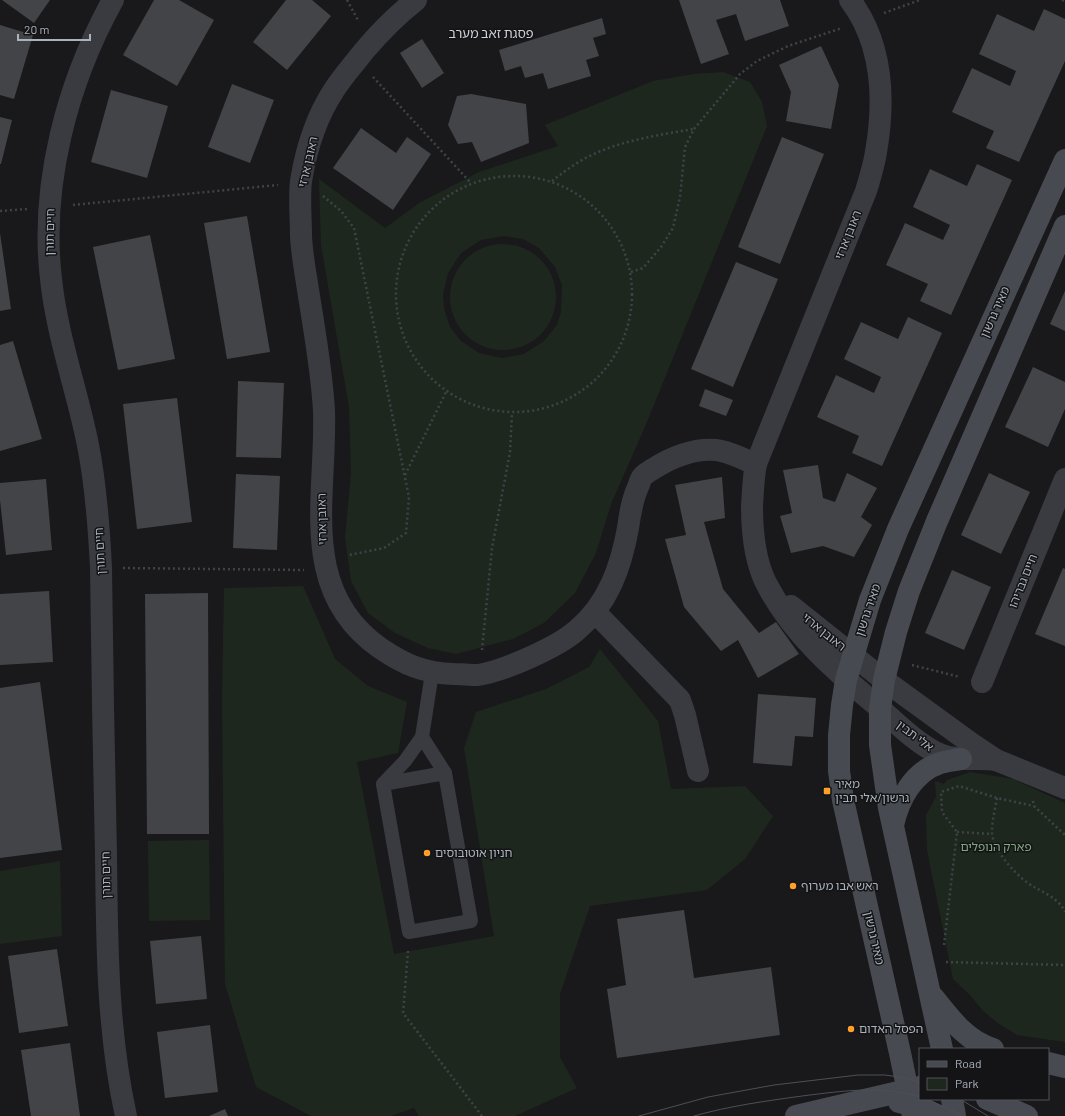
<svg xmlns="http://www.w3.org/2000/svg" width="1065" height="1116" viewBox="0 0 1065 1116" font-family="Barlow,'Noto Sans Hebrew',sans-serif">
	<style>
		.green { fill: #1e271e; fill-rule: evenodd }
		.building { fill: #434448 }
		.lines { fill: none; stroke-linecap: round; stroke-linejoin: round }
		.path { stroke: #3f4348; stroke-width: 2.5; stroke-dasharray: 2 3; stroke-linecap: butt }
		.lane { stroke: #393b41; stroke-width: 14 }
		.street { stroke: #393b41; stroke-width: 22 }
		.secondary { stroke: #474b51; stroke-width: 22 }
		.tram { stroke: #4c5056; stroke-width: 1 }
		.poi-dot { fill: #ffa02d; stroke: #141416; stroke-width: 1.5 }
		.labels { text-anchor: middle; stroke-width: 3; stroke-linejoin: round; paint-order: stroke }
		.street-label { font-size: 12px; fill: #aab2bc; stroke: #141416 }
		.poi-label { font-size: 12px; fill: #aab2bc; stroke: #141416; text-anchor: start }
		.park-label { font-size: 12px; fill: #82a880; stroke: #141416 }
		.neighbourhood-label { font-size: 13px; fill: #ccd0d7; stroke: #141416 }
	</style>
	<rect width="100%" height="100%" fill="#19191b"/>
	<!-- green -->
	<g class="green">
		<path d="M723 72 750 82 762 102 767 126 647 422 611 504 596 553 575 593 544 623 513 639 456 654 428 648 395 633 368 613 351 581 345 538 351 473 349 407 321 245 319 179 385 228 419 203 479 172 558 146 545 125 653 81 694 74ZM504 236 523 239 539 248 555 267 562 285 561 312 557 325 544 341 524 354 502 358 479 353 461 341 450 327 444 308 443 294 448 273 461 253 481 240Z"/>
		<circle cx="503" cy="297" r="53"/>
		<path d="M303 586 335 659 368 686 407 702 398 753 357 762 394 954 494 936 464 748 476 712 546 689 589 667 600 649 658 721 671 789 745 786 773 816 745 859 707 890 590 906 560 994V1057L577 1088 515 1116H419L414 1108 391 1116H311L256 1087 225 984 222 701 224 588Z"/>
		<path d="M970 772 1013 779 1065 803V1042L1017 1035 999 1024 983 1011 970 995 953 979 927 850 926 815 936 797 935 781 944 784 947 780Z"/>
		<path d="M209 840 210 920 149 921 148 841Z"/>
		<path d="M60 861 62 936 0 944V871Z"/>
	</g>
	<!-- building -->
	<g class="building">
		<path d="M2 0H50L34 23Z"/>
		<path d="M154 0H179L214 20 177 86 123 55Z"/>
		<path d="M286 0H312L331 16 287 70 253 42Z"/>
		<path d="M679 0H780L789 26 745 41 736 14 716 20 729 54 701 64Z"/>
		<path d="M1044 9 1065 19V61L1019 162 986 148 994 131 952 112 972 68 1010 86 1016 71 979 54 997 14 1034 31Z"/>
		<path d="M602 18 606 34 593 38 599 56 586 60 591 76 548 89 543 73 525 78 521 66 505 71 499 50Z"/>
		<path d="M0 25 33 35 14 99 0 95Z"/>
		<path d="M422 39 444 73 422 88 400 53Z"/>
		<path d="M821 46 839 85 831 129 786 121 791 92 779 65Z"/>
		<path d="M232 84 274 100 250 163 208 147Z"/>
		<path d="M111 90 168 106 147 178 91 162Z"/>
		<path d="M471 94 526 104 529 143 481 162 472 142 458 144 448 125 457 96Z"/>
		<path d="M0 117 12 120 1 164H0Z"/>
		<path d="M361 128 396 153 407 137 431 154 393 210 333 168Z"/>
		<path d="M782 137 824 154 780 264 738 247Z"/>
		<path d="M977 164 1012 180 951 315 920 301 928 284 886 265 905 223 943 240 950 225 913 207 930 169 967 186Z"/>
		<path d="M247 216 270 352 227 359 204 223Z"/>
		<path d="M0 233 11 309 0 311Z"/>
		<path d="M150 235 175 359 118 370 93 247Z"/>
		<path d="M736 262 778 279 733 387 691 369Z"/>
		<path d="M1065 291V331L1050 324Z"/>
		<path d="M908 317 942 333 882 466 852 453 859 436 817 417 836 375 874 393 881 377 844 359 861 322 898 339Z"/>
		<path d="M13 341 42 439 0 451V345Z"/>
		<path d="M1033 367 1065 382V409L1048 447 1005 427Z"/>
		<path d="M238 381 284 383 281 458 236 457Z"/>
		<path d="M705 389 733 400 726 416 699 406Z"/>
		<path d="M177 398 192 522 137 529 123 404Z"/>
		<path d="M818 465 823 498 835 502 847 473 877 488 861 517 872 525 854 557 823 546 791 553 780 516 792 513 783 470Z"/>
		<path d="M989 473 1030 492 1001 554 961 535Z"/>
		<path d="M236 474 280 476 277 550 233 548Z"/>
		<path d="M722 477 725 518 704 522 723 589 759 633 776 622 799 654 758 678 738 640 721 651 684 607 665 539 686 535 675 485Z"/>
		<path d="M46 479 52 550 6 555 0 500V483Z"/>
		<path d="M1063 568 1065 569V646L1035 634Z"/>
		<path d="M952 570 991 587 964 650 925 633Z"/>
		<path d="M49 591 53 662 0 665V594Z"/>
		<path d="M208 593 209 834H147L145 594Z"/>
		<path d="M40 682 62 850 0 858V688Z"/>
		<path d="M758 694 816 698 813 737 795 736 792 766 753 763Z"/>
		<path d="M684 910 694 978 771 967 780 1035 617 1058 607 989 626 985 617 919Z"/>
		<path d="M201 936 207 999 156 1004 150 941Z"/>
		<path d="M57 949 68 1026 19 1033 8 956Z"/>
		<path d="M210 1025 218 1092 165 1098 157 1032Z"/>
		<path d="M70 1043 80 1116H31L21 1050Z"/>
		<path d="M225 1109 228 1116H209Z"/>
	</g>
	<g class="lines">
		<!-- path -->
		<g class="path">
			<path d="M347 0 359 22"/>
			<path d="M1062 0 1065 1"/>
			<path d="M884 13 920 0"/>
			<path d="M373 77 470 182"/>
			<circle cx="514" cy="294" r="118"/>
			<path d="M552 181C565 171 578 161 594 154 624 140 660 135 693 129"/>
			<path d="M323 196 341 211 354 228 409 497 406 533 384 548 349 555"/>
			<path d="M73 205 278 185"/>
			<path d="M0 211 27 209"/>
			<path d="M631 272 643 268 661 247 673 228 680 197 685 147 694 129 740 74 757 61 788 46 842 28"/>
			<path d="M405 475 447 390"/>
			<path d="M123 568 304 570"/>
			<path d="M482 650 492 548 510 452 512 413"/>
			<path d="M912 665 960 677"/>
			<path d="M997 798C995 809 992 821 992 832 992 850 1019 879 1034 887 1045 893 1060 900 1065 912"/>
			<path d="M1033 801 1034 806 1065 835"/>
			<path d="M957 832 992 834"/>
			<path d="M944 945 957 832 942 812 941 792 959 786 997 798 1034 806"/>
			<path d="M408 951 403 1013 482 1116"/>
			<path d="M946 962 1065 965"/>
		</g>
		<!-- lane -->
		<g class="lane">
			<path d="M422 737 445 773"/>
			<path d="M445 773 471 921 409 932 383 784Z"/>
			<path d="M383 784 405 761 422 737 432 673"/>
		</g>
		<!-- street -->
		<g class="street">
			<path d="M113 0C67 83 40 185 51 279 57 336 77 390 88 445 96 486 99 527 101 568 102 664 104 759 106 855 107 942 107 1030 126 1116"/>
			<path d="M416 0C397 15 380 32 364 51 354 64 343 76 334 90 317 116 306 150 301 181 299 199 301 218 301 236 302 256 306 276 309 296 315 334 322 373 324 411 327 496 297 590 380 648 405 665 424 673 454 674 461 674 470 675 478 675 504 671 558 647 577 630 608 604 621 567 628 528 630 514 632 500 638 487 640 483 640 479 643 476 646 473 650 471 653 469 672 457 694 448 716 450 729 451 744 460 756 464"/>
			<path d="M850 0C883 44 885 100 876 152 874 165 870 178 866 191L756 464C753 479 753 492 752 506 752 531 755 561 766 583 791 632 834 670 875 704 893 720 920 747 942 755 959 762 979 757 996 760"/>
			<path d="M791 606 884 680 972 744 996 760 1065 788"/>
			<path d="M595 612 680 700 685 715 698 771"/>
			<path d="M982 682 1065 479"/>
		</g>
		<!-- secondary -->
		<g class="secondary">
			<path d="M893 825C899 799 913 772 940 763 947 761 954 760 961 759"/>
			<path d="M933 997C950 1018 966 1041 993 1049"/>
			<path d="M942 1049 889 808 880 745V709L884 680 896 632 909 591 937 521 1065 226"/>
			<path d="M1048 1063 1065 1067"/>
			<path d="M952 1099 955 1116"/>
			<path d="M987 1099 1027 1116"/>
			<path d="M899 1102 921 1108 939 1116"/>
			<path d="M796 1116 920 1087"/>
			<path d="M913 1116 900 1053 843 800 839 771V735L842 705 846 680 870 600 898 529 1065 160"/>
		</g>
		<!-- tram -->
		<g class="tram">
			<path d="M927 1099 963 1116"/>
			<path d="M960 1099 988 1116"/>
			<path d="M639 1116 708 1097 774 1085 858 1075H885L906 1078 920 1083"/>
			<path d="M694 1116C729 1106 766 1101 802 1096 843 1091 880 1085 920 1097"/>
		</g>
	</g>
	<!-- markers -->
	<g class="poi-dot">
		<rect x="823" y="787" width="8" height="8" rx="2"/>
		<circle cx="427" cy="853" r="4"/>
		<circle cx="793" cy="886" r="4"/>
		<circle cx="851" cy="1029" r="4"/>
	</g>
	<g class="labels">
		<!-- street labels -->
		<g class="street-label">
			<text transform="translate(308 162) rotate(-77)" y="4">ראובן ארזי</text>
			<text transform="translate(50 232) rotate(-89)" y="4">חיים תורן</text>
			<text transform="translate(848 235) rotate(-68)" y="4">ראובן ארזי</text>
			<text transform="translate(995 312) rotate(-66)" y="4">מאיר גרשון</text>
			<text transform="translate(322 519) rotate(-91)" y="4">ראובן ארזי</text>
			<text transform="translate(100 551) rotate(-93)" y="4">חיים תורן</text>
			<text transform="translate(1023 581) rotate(-68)" y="4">חיים גבריהו</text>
			<text transform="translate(868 610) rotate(-71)" y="4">מאיר גרשון</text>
			<text transform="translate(824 632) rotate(39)" y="4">ראובן ארזי</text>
			<text transform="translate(915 736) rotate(37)" y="4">אלי תבין</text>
			<text transform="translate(106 875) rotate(-91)" y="4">חיים תורן</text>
			<text transform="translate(874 938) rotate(77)" y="4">מאיר גרשון</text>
		</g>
		<!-- poi labels -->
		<g class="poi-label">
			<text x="835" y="788">מאיר<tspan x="835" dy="14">גרשון/אלי תבין</tspan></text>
			<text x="435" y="857">חניון אוטובוסים</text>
			<text x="801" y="890">ראש אבו מערוף</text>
			<text x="859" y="1033">הפסל האדום</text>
		</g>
		<!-- park labels -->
		<g class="park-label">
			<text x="996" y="851">פארק הנופלים</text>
		</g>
		<!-- neighbourhood labels -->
		<g class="neighbourhood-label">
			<text x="491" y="38">פסגת זאב מערב</text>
		</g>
	</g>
	<!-- legend -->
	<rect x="919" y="1048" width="130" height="52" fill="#141416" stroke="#505358"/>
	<rect x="927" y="1061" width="20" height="6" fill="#474b51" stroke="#505358"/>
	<text x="955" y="1068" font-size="12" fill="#aab2bc">Road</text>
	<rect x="927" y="1078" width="20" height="12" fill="#1e271e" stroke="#505358"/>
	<text x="955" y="1088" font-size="12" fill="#aab2bc">Park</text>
	<!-- scale -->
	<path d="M18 34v6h72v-6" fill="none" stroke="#aab2bc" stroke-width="2"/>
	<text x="24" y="34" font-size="12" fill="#aab2bc" stroke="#141416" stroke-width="3" paint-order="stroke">20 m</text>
</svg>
